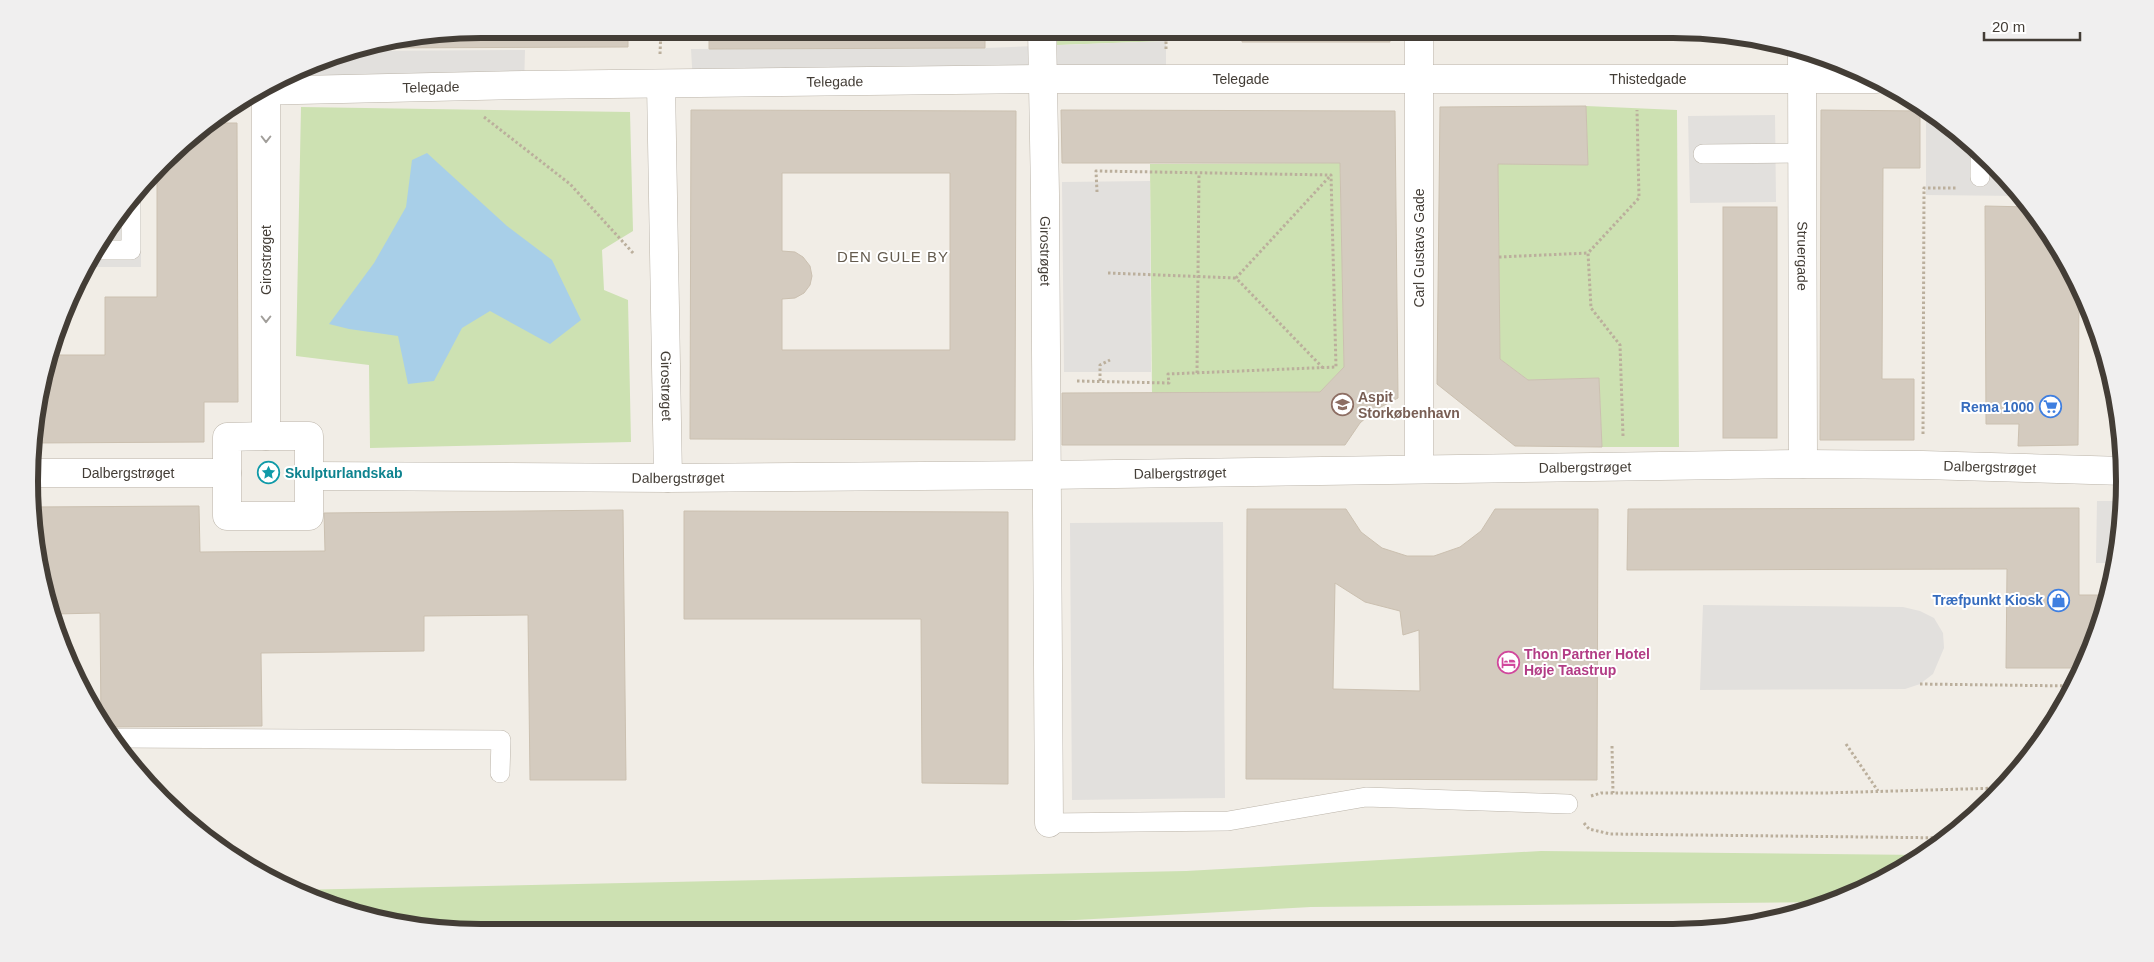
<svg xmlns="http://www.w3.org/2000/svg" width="2154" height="962" viewBox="0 0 2154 962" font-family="Arial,sans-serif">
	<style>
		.green { fill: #cde1b2 }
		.parking { fill: #e2e0dd }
		.water { fill: #a8cfe8 }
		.building { fill: #d4cbbf; stroke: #cbc0b0; fill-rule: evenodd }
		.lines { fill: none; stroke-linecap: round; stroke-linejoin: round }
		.lane-casing { stroke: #bbb4a9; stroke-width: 20 }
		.street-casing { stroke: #bbb4a9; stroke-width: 29 }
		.path { stroke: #bbaf9c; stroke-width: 3; stroke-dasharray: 2.5 2.5; stroke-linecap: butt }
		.lane { stroke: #fff; stroke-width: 19 }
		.street { stroke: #fff; stroke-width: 28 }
		.oneway { stroke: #a19e9a }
		.labels { text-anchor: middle; stroke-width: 4; stroke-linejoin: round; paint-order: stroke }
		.street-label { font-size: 14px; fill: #433d36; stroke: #fff }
		.education-label { font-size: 14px; font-weight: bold; fill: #785e54; stroke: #fff; text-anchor: start }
		.shop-label { font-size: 14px; font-weight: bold; fill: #366cbe; stroke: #fff; text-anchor: end }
		.culture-label { font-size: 14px; font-weight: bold; fill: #0d838f; stroke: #fff; text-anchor: start }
		.hotel-label { font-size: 14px; font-weight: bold; fill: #b23c85; stroke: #fff; text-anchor: start }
		.neighbourhood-label { font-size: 15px; letter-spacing: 1px; fill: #645b4e; stroke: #fff }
		.rim { fill: none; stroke: #433d36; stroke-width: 6 }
	</style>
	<rect width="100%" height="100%" fill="#f1ede6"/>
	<!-- green -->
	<g class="green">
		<path d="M1057 29H1202V30L1166 41 1057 45Z"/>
		<path d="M1586 106 1677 110 1679 447H1602L1599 378 1528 380 1500 359 1498 164H1588Z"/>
		<path d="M301 107 630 112 633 231 602 250 604 290 628 300 631 442 370 448 369 365 296 356Z"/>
		<path d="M1340 163 1344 367 1320 392 1152 393 1150 164Z"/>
		<path d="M1541 851 1923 855 1846 899 1834 902 1311 907 858 932 481 933 392 924 308 899 293 890 1186 871Z"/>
	</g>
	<!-- parking -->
	<g class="parking">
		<path d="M1166 41V79L693 84 691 49 985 48Z"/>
		<path d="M525 50 524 85 309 90 310 64 335 53 348 51Z"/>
		<path d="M1926 110H1930L1993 161 2021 196 1926 195Z"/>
		<path d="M1775 115 1776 202 1690 203 1688 116Z"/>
		<path d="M1150 181 1151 372H1064L1062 182Z"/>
		<path d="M141 192V267H85L89 255Z"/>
		<path d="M2097 501H2121L2117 563H2096Z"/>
		<path d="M1223 522 1225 798 1072 800 1070 523Z"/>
		<path d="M1703 605 1903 607 1920 611 1934 618 1943 633 1944 648 1933 674 1920 684 1905 689 1700 690Z"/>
	</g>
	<!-- water -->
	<path class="water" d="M427 153 507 226 552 260 581 320 550 344 490 311 462 328 434 381 408 384 398 336 349 329 329 324 374 263 406 207 412 160Z"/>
	<!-- building -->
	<g class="building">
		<path d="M481 29H628V47L365 48Z"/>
		<path d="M709 29H1008L985 30V48L709 49Z"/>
		<path d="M1202 29H1390V42H1242V30H1202Z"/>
		<path d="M1440 29H1673L1753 37 1440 35Z"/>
		<path d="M1586 106 1588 165 1498 164 1500 359 1528 380 1599 378 1602 447 1515 446 1437 384 1440 107Z"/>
		<path d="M691 110 1016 111 1015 440 690 439ZM782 173H950V350H782V299L795 298 804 293 810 285 812 276 810 266 803 257 795 252 782 251Z"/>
		<path d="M1061 110 1395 111 1398 398 1375 410 1360 423 1345 445H1062V393L1320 392 1344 367 1340 163H1062Z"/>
		<path d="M1821 110 1920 111V168H1883L1882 379H1914V440H1820Z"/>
		<path d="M208 123H237L238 402H204V442L32 443 37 393 52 355H105V297H157V173L183 141Z"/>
		<path d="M1985 206 2030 207 2049 230 2081 289H2079L2078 445 2018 446 2019 424H1986Z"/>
		<rect x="1723" y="207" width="54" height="231"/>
		<path d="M199 506 200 552 325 551 324 513 623 510 626 780H530L528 615 424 616V651L261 653 262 726 106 727 101 721 100 613 54 614 37 569 31 507Z"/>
		<path d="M2079 508V595H2109L2091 654 2083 668H2006L2007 569 1627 570 1628 509Z"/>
		<path d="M1247 509H1346L1361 532 1382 548 1407 556H1434L1460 547 1481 531 1495 509H1598L1597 780 1246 779ZM1335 583 1365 602 1400 611 1403 635 1419 630 1420 691 1333 689Z"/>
		<path d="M684 511 1008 512V784L922 783 921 619H684Z"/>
	</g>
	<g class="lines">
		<defs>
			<g id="lane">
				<path d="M1980 151V177"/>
				<path d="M1703 154 1801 153"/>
				<path d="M93 250H131V204"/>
				<path d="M115 738 501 740 500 773"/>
				<path d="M1049 823 1228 821 1366 797 1568 804"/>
			</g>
			<g id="street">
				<path id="s1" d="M1042 29 1045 194 1049 823"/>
				<path d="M1419 29V468"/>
				<path id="s2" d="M1802 50 1803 464"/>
				<path d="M266 84V436"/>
				<path id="s3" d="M661 84 668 478"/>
				<path id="s4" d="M253 91 524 85 1042 79H1876"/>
				<path d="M266 436H309V516H227V437Z"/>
				<path id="s5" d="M29 473H227"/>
				<path id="s6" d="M309 476 668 478 1046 475 1803 464 1923 465 2124 471"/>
			</g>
		</defs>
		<!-- lane casing -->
		<use href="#lane" class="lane-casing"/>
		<!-- street casing -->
		<use href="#street" class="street-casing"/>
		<!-- path -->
		<g class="path">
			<path d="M1166 49V29"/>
			<path d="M660 54 661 29"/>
			<path d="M484 117 570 184 634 254"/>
			<path d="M1499 257 1588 253"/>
			<path d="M1108 273 1236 278"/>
			<path d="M1323 368 1236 278 1331 175"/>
			<path d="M1197 373 1199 173"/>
			<path d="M1077 381 1169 383 1168 374 1336 367 1331 175 1096 171 1097 192"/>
			<path d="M1100 381V365L1110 360"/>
			<path d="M1923 434 1924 188H1956"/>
			<path d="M1623 436 1620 345 1591 308 1588 253 1639 198 1637 110"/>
			<path d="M1920 684 2072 686"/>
			<path d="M1846 744 1878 791"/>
			<path d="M1612 746 1613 793"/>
			<path d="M1591 796 1601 793H1824L2000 788"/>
			<path d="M1584 823 1589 829 1610 834 1950 838"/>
		</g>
		<!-- lane -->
		<use href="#lane" class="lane"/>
		<!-- street -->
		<use href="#street" class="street"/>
	</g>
	<!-- one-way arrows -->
	<defs><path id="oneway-chevron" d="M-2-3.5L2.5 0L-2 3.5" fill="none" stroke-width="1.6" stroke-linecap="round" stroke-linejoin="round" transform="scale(1.25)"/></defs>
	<g class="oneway">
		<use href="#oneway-chevron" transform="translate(266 139) rotate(90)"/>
		<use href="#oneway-chevron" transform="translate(266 319) rotate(90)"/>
	</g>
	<!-- icons -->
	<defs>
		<symbol id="school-ring" viewBox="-11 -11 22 22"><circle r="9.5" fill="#fff" stroke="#8d6e63" stroke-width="1.5"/><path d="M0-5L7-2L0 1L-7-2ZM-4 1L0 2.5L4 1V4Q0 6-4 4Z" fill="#8d6e63"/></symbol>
		<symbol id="supermarket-ring" viewBox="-11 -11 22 22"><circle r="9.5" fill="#fff" stroke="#3f7fe0" stroke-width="1.5"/><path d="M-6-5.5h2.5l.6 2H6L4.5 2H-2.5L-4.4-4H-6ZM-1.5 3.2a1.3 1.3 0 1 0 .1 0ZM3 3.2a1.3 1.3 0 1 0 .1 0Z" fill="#3f7fe0"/></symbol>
		<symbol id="sight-ring" viewBox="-11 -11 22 22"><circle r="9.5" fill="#fff" stroke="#0f9aa8" stroke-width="1.5"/><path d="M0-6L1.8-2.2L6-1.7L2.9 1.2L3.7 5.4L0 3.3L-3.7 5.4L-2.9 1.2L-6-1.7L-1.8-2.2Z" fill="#0f9aa8"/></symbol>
		<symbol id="shop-ring" viewBox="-11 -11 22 22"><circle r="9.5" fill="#fff" stroke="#3f7fe0" stroke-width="1.5"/><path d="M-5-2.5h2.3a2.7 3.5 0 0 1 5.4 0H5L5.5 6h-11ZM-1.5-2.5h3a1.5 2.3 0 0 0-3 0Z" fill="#3f7fe0"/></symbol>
		<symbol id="hotel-ring" viewBox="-11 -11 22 22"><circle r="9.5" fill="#fff" stroke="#d1479c" stroke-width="1.5"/><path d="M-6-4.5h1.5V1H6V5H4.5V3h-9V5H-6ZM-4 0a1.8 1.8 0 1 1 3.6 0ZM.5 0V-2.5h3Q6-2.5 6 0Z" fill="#d1479c"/></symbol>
	</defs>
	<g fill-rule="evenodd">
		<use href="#school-ring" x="1330" y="392" width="25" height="25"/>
		<use href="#supermarket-ring" x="2038" y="394" width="25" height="25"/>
		<use href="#sight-ring" x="256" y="460" width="25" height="25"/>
		<use href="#shop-ring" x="2046" y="588" width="25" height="25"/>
		<use href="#hotel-ring" x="1496" y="650" width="25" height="25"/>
	</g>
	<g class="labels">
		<!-- street labels -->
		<g class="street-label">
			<text dy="5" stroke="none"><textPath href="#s4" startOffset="988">Telegade</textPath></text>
			<text dy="5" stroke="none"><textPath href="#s4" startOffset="1395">Thistedgade</textPath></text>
			<text dy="5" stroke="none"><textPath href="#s4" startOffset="582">Telegade</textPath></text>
			<text dy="5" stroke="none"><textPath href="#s4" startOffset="178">Telegade</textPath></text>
			<text transform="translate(1419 248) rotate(-90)" y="5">Carl Gustavs Gade</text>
			<text dy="5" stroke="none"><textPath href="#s1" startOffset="222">Girostrøget</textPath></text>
			<text dy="5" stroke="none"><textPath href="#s2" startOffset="206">Struergade</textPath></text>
			<text transform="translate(266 260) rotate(-90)" y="5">Girostrøget</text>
			<text dy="5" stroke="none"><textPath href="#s3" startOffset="302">Girostrøget</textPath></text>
			<text dy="5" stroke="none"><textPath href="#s6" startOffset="1276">Dalbergstrøget</textPath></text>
			<text dy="5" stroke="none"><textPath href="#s6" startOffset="1681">Dalbergstrøget</textPath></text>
			<text dy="5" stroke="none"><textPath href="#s6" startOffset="871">Dalbergstrøget</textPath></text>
			<text dy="5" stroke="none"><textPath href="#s5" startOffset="99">Dalbergstrøget</textPath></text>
			<text dy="5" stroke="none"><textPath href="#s6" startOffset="369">Dalbergstrøget</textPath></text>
		</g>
		<!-- education labels -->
		<g class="education-label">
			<text x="1358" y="402">Aspit<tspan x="1358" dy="16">Storkøbenhavn</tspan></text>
		</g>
		<!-- shop labels -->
		<g class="shop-label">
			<text x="2034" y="412">Rema 1000</text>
			<text x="2043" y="605">Træfpunkt Kiosk</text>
		</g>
		<!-- culture labels -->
		<g class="culture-label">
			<text x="285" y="478">Skulpturlandskab</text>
		</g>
		<!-- hotel labels -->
		<g class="hotel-label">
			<text x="1524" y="659">Thon Partner Hotel<tspan x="1524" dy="16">Høje Taastrup</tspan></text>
		</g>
		<!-- neighbourhood labels -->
		<g class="neighbourhood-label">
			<text x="893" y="262">DEN GULE BY</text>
		</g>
	</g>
	<!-- crop -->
	<path d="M0 0H2154V962H0ZM481 38H1673A443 443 0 0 1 2116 481V481A443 443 0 0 1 1673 924H481A443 443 0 0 1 38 481V481A443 443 0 0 1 481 38Z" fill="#f0efef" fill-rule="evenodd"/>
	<path class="rim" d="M481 38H1673A443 443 0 0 1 2116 481V481A443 443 0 0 1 1673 924H481A443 443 0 0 1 38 481V481A443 443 0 0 1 481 38Z"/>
	<!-- scale -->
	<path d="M1984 32v8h96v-8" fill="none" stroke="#433d36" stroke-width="2.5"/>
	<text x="1992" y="32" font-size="15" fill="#433d36" stroke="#ffffff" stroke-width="4" paint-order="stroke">20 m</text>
</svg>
